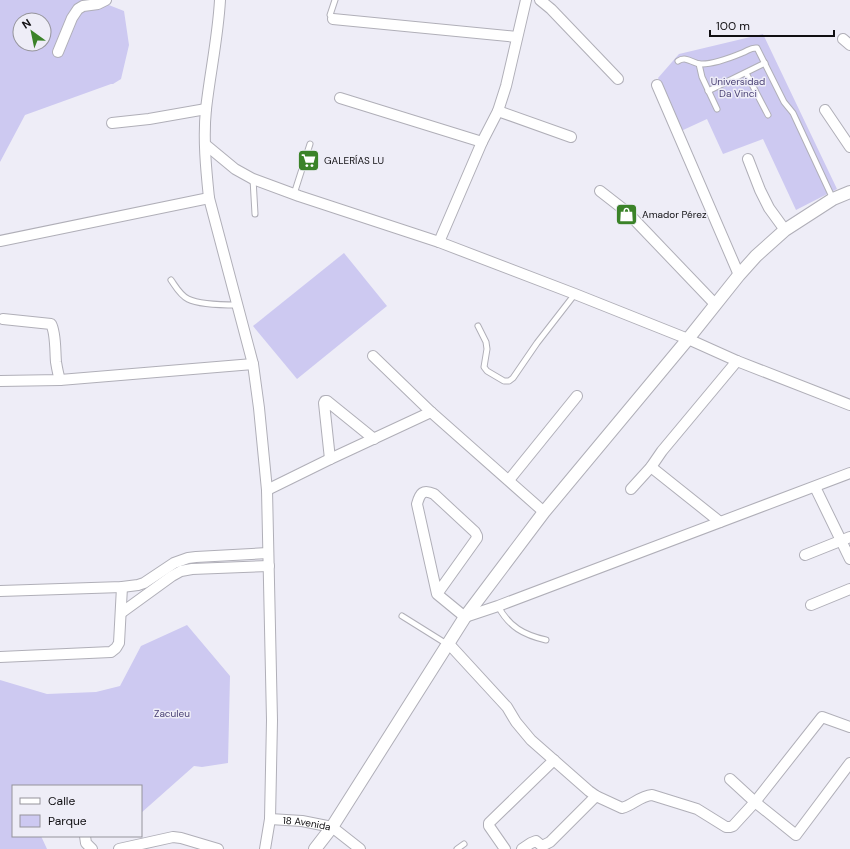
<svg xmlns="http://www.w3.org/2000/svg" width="850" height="849" viewBox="0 0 850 849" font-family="'DM Sans',sans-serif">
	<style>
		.green { fill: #cdc9f1; fill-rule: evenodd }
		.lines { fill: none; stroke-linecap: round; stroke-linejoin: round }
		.service-casing { stroke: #b0afb8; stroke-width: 7 }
		.minor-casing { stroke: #b0afb8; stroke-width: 12 }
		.tertiary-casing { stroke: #b0afb8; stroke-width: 14 }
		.service { stroke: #fff; stroke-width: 5 }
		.minor { stroke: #fff; stroke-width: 10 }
		.tertiary { stroke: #fff; stroke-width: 12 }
		.labels { text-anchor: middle; stroke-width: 3; stroke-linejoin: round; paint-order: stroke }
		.park-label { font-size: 10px; fill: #4b4276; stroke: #eeedf7 }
		.poi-label { font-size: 10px; fill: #100f12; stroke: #eeedf7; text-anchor: start }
		.street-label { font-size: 10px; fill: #100f12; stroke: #eeedf7 }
	</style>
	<rect width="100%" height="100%" fill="#eeedf7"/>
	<!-- green -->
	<g class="green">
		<path d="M0 0H96L124 11 129 45 121 79 113 84H111L25 115 0 162ZM20 20H44V44H20Z"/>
		<path d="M763 34 837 189 796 210 763 139 723 154 707 119 681 131 658 78 679 54Z"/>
		<path d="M344 253 387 306 297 379 253 326Z"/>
		<path d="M187 625 230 676 228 763 202 767 194 766 141 813V786H13V836H41L47 849H0V680L47 694 96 692 120 686 141 646Z"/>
	</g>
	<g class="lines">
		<defs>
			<g id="service">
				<path d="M333 19 330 15 335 0"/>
				<path d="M678 61C687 55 694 65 702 64 715 64 730 58 742 53 748 51 751 47 757 48L784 102 793 113 833 199"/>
				<path d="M699 64 702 77 717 109"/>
				<path d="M746 73 768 115"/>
				<path d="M708 91 765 63"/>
				<path d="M253 179 255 214"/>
				<path d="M294 194 310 144"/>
				<path d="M171 280C176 287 180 295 188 299 200 305 224 305 237 305"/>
				<path d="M478 326 486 342 487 349 484 367 487 371 504 381H509L513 378 537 343 575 294"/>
				<path d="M498 606C509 627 524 635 546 640"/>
				<path d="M402 616 442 641 447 644"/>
				<path d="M457 849 464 844"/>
			</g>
			<g id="minor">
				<path d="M220 0C218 37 210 73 206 109 203 138 206 169 209 198L253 364 259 408 267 490 272 720 270 819 265 849"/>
				<path d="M540 0 551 9 618 79"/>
				<path d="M333 19 517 37"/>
				<path d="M843 39 850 45"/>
				<path d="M58 52 72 18 78 9 83 6 98 4 106 0"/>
				<path d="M657 85 739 275"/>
				<path d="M340 98 482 142"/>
				<path d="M825 110 850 147"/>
				<path d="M498 111 571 137"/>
				<path d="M112 123 149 119 206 109"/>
				<path d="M206 145 235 169 253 179 299 196 439 242 575 294 688 339 737 361 850 405"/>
				<path d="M748 159 760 190 769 208 785 230"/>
				<path d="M600 191 627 212 715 304"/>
				<path d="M0 241 209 198"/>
				<path d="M439 242 482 142 498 111 506 86 526 0"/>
				<path d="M3 319 51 324C56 333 55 351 56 362 57 368 58 374 60 380"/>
				<path d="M373 356 431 412 544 512"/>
				<path d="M0 381 60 380 253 364"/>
				<path d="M330 459 324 403 325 401H327L374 439"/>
				<path d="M651 467 720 522"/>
				<path d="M509 480 577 396"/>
				<path d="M815 487 850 559"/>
				<path d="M631 489 651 467 662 451 737 361"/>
				<path d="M267 490 330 459 431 412"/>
				<path d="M805 555 850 537"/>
				<path d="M0 591 122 587 138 585 144 583 174 563 188 558 196 557 268 553"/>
				<path d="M437 594 477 538V536L475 532 434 494C423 489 420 493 417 504L437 594 465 617 498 606 850 473"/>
				<path d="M811 605 850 589"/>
				<path d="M121 613 172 576 181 571 192 569 269 566"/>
				<path d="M449 644 507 707 516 722 531 740 589 791 596 796 622 808C633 805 640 796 652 795L697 809 726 827H730L733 826 755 802 822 717 850 727"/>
				<path d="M0 657 111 652 116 648 119 643 122 587"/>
				<path d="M730 779 755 802 796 835 850 763"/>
				<path id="s1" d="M270 819 302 821 332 827 360 849"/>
				<path d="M85 836 86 843 92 849"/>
				<path d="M119 849 173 837 181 838 218 849"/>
				<path d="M505 849 489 826V823L554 760"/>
				<path d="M522 849 531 843 536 841 542 846 550 842 596 796"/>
			</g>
			<path id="tertiary" d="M315 849 332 827 465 617 544 512 688 339 739 275 756 256 785 230 833 199 850 192"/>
		</defs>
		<!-- service casing -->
		<use href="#service" class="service-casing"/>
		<!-- minor casing -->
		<use href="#minor" class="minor-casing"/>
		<!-- tertiary casing -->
		<use href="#tertiary" class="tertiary-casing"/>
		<!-- service -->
		<use href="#service" class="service"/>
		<!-- minor -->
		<use href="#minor" class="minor"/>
		<!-- tertiary -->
		<use href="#tertiary" class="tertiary"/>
	</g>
	<!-- icons -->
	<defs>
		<symbol id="supermarket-square" viewBox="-11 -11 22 22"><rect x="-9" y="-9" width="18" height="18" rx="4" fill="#3b8329" stroke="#eeedf7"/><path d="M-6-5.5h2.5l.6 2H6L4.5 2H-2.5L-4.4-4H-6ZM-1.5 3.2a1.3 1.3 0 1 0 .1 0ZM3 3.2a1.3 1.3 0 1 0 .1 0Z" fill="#fff"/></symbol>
		<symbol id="shop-square" viewBox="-11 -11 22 22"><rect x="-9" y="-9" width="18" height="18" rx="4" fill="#3b8329" stroke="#eeedf7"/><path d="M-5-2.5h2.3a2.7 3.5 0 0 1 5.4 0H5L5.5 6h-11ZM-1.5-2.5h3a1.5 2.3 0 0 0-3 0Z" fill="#fff"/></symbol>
	</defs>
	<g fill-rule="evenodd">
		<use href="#supermarket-square" x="296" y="148" width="25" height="25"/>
		<use href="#shop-square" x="614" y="202" width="25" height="25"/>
	</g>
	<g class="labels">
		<!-- park labels -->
		<g class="park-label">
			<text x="738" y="85">Universidad<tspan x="738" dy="12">Da Vinci</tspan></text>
			<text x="172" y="717">Zaculeu</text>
		</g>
		<!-- poi labels -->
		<g class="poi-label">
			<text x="324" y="164">GALERÍAS LU</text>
			<text x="642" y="218">Amador Pérez</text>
		</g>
		<!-- street labels -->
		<g class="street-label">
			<text dy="4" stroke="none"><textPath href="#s1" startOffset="37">18 Avenida</textPath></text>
		</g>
	</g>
	<!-- legend -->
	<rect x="12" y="785" width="130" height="52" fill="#eeedf7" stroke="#95949b"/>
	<rect x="20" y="798" width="20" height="6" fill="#ffffff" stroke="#95949b"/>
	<text x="48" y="805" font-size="12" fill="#100f12">Calle</text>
	<rect x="20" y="815" width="20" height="12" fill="#cdc9f1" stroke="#95949b"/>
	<text x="48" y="825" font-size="12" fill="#100f12">Parque</text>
	<!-- north arrow -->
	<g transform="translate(32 32) rotate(327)"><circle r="19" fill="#eeedf7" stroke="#95949b"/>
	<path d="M0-3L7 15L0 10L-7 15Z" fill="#3b8329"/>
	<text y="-6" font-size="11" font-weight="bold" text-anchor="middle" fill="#100f12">N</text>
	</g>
	<!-- scale -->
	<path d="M710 30v6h124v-6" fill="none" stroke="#100f12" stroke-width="2"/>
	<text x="716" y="30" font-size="12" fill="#100f12" stroke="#eeedf7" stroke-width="3" paint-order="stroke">100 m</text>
</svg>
